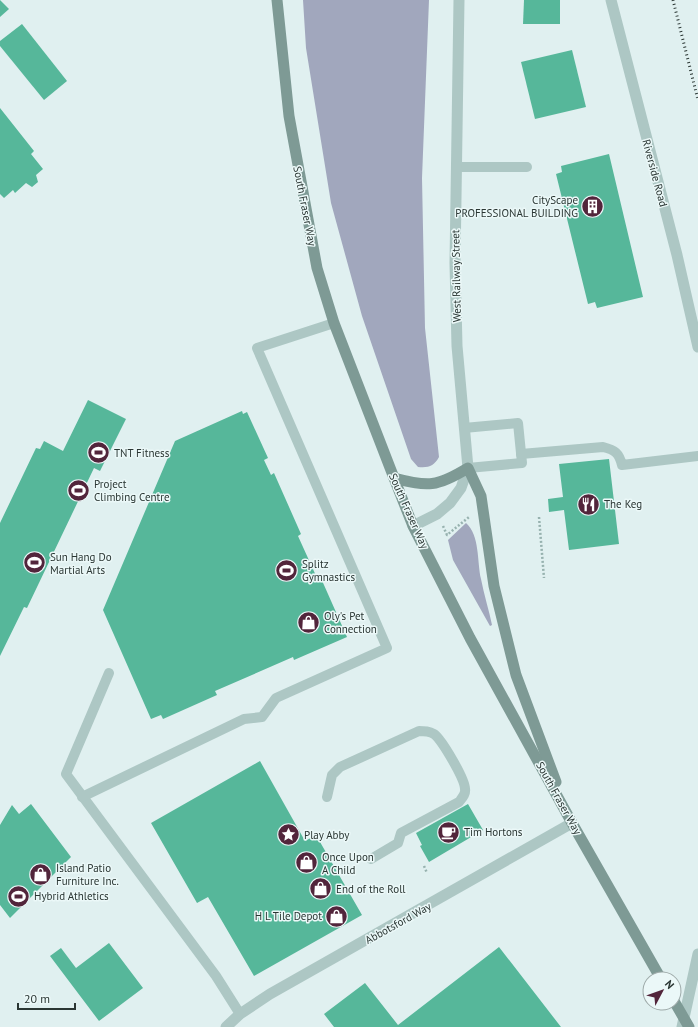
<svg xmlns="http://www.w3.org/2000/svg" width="698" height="1027" viewBox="0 0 698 1027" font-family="'PT Sans',sans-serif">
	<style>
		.green { fill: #a1a7bd }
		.building { fill: #56b79a }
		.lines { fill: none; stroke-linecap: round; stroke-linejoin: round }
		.path { stroke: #97b2af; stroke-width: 2.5; stroke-dasharray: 2 2; stroke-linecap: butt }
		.service { stroke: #adc7c4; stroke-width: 10 }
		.tertiary { stroke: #adc7c4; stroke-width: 11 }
		.secondary { stroke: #7e9a95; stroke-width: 11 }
		.rail { stroke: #2a3633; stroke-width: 3; stroke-dasharray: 1 3; stroke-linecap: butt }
		.secondary-bridge { stroke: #7e9a95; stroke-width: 11 }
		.labels { text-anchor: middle; stroke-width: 3; stroke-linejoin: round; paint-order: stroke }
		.street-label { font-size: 11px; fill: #2a3633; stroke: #ebf8f8 }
		.poi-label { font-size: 11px; fill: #2a3633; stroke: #ebf8f8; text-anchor: start }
	</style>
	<rect width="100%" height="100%" fill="#e0f0f0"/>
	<!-- green -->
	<g class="green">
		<path d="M303 0H429L422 178 425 328 439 457C434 466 429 468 418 467L411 459 362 316 331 203 306 48Z"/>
		<path d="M466 523C480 535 477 562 481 579 484 595 489 610 492 625L490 626 453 560 448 540Z"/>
	</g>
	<!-- building -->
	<g class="building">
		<path d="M0 0 9 9 0 17Z"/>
		<path d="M524 0H560V24H523Z"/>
		<path d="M22 24 67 81 44 100 0 46V41Z"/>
		<path d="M572 50 586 107 535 119 521 62Z"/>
		<path d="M0 108 34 151 31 154 43 169 36 175 38 182 32 187 26 183 15 193 13 190 4 198 0 194Z"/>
		<path d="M609 154 643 297 597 308 595 302 588 304 556 174 562 172 561 166Z"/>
		<path d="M88 400 126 419 100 471 94 468 27 608 24 607 0 656V523L36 448 40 449 44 441 63 451Z"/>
		<path d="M242 411 243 414 247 412 268 458 264 460 271 475 274 473 301 534 298 536 317 578 320 576 347 637 294 660 293 657 215 691 217 695 163 719 161 715 151 719 103 610 175 441Z"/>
		<path d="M609 459 619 544 569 550 564 510 549 512 548 499 563 497 559 464Z"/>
		<path d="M260 761 305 841 316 835 362 915 254 976 208 897 197 903 151 823Z"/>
		<path d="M31 804 71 857 10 918 0 905V825L12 805 19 814Z"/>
		<path d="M468 804 483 830 429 862 420 846 422 845 416 833Z"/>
		<path d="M109 943 143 988 99 1021 50 956 61 948 76 968Z"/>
		<path d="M499 947 561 1027H334L324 1014 365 983 398 1025Z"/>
	</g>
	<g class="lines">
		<!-- path -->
		<g class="path">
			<path d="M539 517 544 578"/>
			<path d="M443 526 447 535 469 517"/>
			<path d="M424 866 427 873"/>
		</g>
		<!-- service -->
		<g class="service">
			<path d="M456 167H527"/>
			<path d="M464 428 518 423 522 463 468 468"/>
			<path d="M521 454 603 447C615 450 619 453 622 465L698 456"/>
			<path d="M109 673 66 774 216 976 240 1014"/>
			<path d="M82 797 244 719 262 717 276 698 387 648 257 348 334 323"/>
			<path d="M327 797 332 775 340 767 419 731C425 731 429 731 434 734 442 740 465 779 465 789 466 794 462 798 459 802L401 833 398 843 371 859"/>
		</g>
		<!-- tertiary -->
		<g class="tertiary">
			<path d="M611 0 677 255 698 347"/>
			<path d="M413 526 437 514 450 503 461 488 468 468 457 346 455 263 459 0"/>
			<path d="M226 1027 240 1014 270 994 572 823"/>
			<path d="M682 1027 698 954"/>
		</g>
		<!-- secondary -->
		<g class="secondary">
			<path d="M277 0 289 116 317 268 334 323 394 478 413 526 470 638 572 823 661 979"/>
			<path d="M394 478C428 487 437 487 468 468L481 496 494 586 516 675 556 782"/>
		</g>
		<!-- rail -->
		<path class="rail" d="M673 0 698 100"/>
		<!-- secondary-bridge -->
		<path class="secondary-bridge" d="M674 1001 689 1027"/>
	</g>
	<!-- icons -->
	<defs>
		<symbol id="building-disc" viewBox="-11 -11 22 22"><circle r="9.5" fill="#52253b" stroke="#ebf8f8"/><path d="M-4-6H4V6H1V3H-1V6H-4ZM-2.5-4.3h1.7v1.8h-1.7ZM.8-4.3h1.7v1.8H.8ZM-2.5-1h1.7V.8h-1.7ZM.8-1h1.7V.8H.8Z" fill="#fff"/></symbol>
		<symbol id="stadium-disc" viewBox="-11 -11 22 22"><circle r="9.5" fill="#52253b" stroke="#ebf8f8"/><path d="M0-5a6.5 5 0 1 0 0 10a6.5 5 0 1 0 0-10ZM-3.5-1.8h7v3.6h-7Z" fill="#fff"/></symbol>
		<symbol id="restaurant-disc" viewBox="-11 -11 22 22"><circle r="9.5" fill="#52253b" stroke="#ebf8f8"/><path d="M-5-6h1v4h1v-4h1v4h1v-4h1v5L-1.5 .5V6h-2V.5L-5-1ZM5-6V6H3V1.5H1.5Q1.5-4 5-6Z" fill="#fff"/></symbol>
		<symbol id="shop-disc" viewBox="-11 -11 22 22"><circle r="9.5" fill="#52253b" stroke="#ebf8f8"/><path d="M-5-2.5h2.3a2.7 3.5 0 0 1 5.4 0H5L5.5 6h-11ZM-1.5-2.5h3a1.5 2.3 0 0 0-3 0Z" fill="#fff"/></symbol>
		<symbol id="cafe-disc" viewBox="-11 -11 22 22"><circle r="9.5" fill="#52253b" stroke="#ebf8f8"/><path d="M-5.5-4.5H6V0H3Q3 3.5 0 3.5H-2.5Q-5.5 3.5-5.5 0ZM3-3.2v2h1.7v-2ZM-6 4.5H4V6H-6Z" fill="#fff"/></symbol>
		<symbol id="sight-disc" viewBox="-11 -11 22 22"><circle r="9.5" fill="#52253b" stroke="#ebf8f8"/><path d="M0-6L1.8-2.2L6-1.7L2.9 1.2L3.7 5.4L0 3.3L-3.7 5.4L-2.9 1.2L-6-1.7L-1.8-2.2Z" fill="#fff"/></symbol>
	</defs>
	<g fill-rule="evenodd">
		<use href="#building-disc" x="580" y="194" width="25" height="25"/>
		<use href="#stadium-disc" x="86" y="440" width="25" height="25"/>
		<use href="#stadium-disc" x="66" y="478" width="25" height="25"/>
		<use href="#restaurant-disc" x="576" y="492" width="25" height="25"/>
		<use href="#stadium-disc" x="22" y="550" width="25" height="25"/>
		<use href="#stadium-disc" x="274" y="558" width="25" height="25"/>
		<use href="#shop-disc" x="296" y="610" width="25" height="25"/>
		<use href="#cafe-disc" x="436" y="820" width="25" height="25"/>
		<use href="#sight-disc" x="276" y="822" width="25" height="25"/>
		<use href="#shop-disc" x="294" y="850" width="25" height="25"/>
		<use href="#shop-disc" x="28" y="862" width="25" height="25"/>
		<use href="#shop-disc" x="308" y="876" width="25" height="25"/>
		<use href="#stadium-disc" x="6" y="884" width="25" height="25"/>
		<use href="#shop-disc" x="324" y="904" width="25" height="25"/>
	</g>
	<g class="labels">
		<!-- street labels -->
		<g class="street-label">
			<text transform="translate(655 173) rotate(75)" y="4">Riverside Road</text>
			<text transform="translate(305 206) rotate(79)" y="4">South Fraser Way</text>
			<text transform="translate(456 276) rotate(-91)" y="4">West Railway Street</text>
			<text transform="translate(409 511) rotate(66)" y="4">South Fraser Way</text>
			<text transform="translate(559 798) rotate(61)" y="4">South Fraser Way</text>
			<text transform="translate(398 923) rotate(-29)" y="4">Abbotsford Way</text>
		</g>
		<!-- poi labels -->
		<g class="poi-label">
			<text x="578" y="204" text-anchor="end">CityScape<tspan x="578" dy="13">PROFESSIONAL BUILDING</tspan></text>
			<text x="114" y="457">TNT Fitness</text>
			<text x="94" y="488">Project<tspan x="94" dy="13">Climbing Centre</tspan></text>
			<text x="604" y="508">The Keg</text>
			<text x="50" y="561">Sun Hang Do<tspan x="50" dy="13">Martial Arts</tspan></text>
			<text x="302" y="568">Splitz<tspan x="302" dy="13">Gymnastics</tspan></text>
			<text x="324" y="620">Oly's Pet<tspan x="324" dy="13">Connection</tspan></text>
			<text x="464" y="836">Tim Hortons</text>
			<text x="304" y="839">Play Abby</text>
			<text x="322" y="861">Once Upon<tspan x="322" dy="13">A Child</tspan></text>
			<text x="56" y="872">Island Patio<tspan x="56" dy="13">Furniture Inc.</tspan></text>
			<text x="336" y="893">End of the Roll</text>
			<text x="34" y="900">Hybrid Athletics</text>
			<text x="322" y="920" text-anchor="end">H L Tile Depot</text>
		</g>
	</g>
	<!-- north arrow -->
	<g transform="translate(662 991) rotate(49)"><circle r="19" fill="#ebf8f8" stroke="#9eaaa9"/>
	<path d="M0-3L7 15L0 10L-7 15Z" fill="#52253b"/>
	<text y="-6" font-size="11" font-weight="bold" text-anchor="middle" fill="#2a3633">N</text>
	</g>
	<!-- scale -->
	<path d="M18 1003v6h57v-6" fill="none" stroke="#2a3633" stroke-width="2"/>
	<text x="24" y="1003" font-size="12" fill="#2a3633" stroke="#ebf8f8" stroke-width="3" paint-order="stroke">20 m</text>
</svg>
